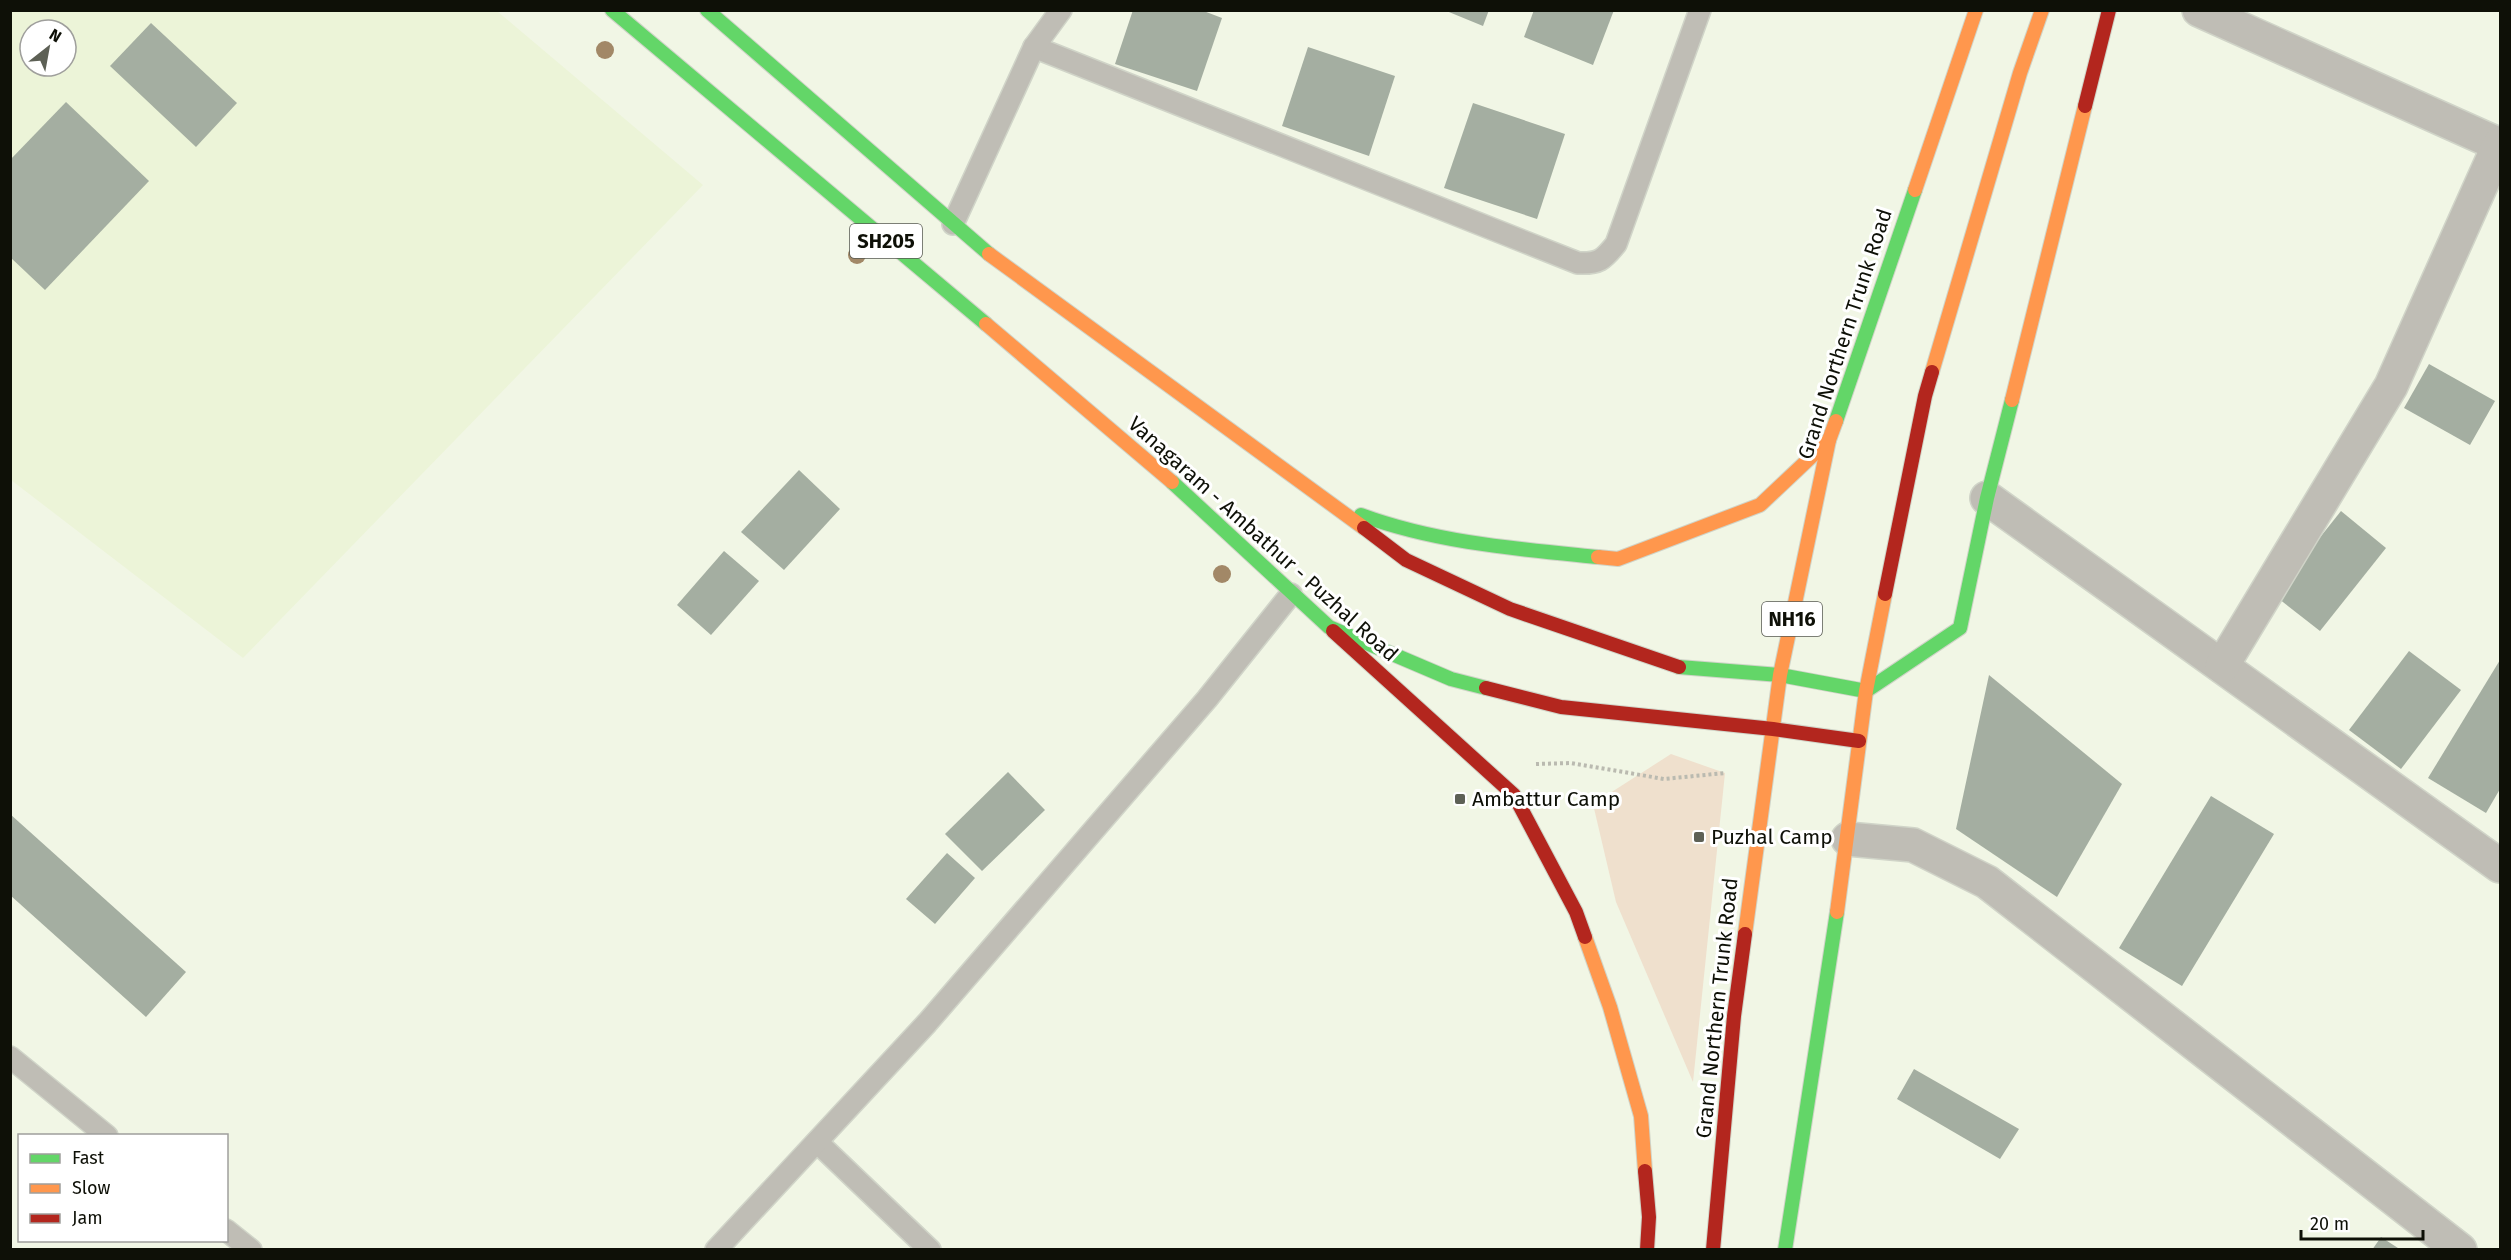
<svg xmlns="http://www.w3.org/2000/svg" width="2511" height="1260" viewBox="0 0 2511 1260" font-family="'Fira Sans',sans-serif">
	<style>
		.built { fill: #ecf4d8; fill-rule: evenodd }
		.green { fill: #efe0cd }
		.building { fill: #a4aea1 }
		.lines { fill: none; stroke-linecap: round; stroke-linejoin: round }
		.lane-casing { stroke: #d0d4c8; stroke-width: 24 }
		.street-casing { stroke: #d0d4c8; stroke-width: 36 }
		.fast-casing { stroke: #d0d4c8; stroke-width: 16 }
		.slow-casing { stroke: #d0d4c8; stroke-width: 16 }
		.jam-casing { stroke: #d0d4c8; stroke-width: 16 }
		.path { stroke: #babab0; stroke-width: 4; stroke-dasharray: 3 3; stroke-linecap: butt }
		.lane { stroke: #bfbdb5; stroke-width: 21 }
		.street { stroke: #bfbdb5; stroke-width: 33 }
		.fast { stroke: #63d668; stroke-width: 14 }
		.slow { stroke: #ff974d; stroke-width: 14 }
		.jam { stroke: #b3261e; stroke-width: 14 }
		.tree { fill: #a28867 }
		.poi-dot { fill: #5d6055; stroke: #fff; stroke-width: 2 }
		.labels { text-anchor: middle; stroke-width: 6; stroke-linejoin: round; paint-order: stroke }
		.shield { fill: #fff; stroke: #565851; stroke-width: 1.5 }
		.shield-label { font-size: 20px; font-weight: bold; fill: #0e1007 }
		.street-label { font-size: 21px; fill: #0e1007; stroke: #fff }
		.poi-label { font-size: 21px; fill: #0e1007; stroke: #fff; text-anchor: start }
	</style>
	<rect width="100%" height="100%" fill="#f1f6e5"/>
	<!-- built -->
	<path class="built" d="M10 11H497L703 185 243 658 11 480ZM30 30H66V66H30Z"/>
	<!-- green -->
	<path class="green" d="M1671 754 1725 773 1693 1082 1616 902 1593 804Z"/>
	<!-- building -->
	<g class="building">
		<path d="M1133 10H1201L1222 18 1197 91 1115 64Z"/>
		<path d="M1444 10H1489L1483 26Z"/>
		<path d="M1534 10H1614L1593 65 1524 37Z"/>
		<path d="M151 23 237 103 196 147 110 66Z"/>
		<path d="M1308 47 1395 76 1369 156 1282 126Z"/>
		<path d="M66 102 149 181 45 290 10 257V160Z"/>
		<path d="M1473 103 1565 134 1537 219 1444 188Z"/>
		<path d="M2429 364 2495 401 2470 445 2404 408Z"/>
		<path d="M799 470 840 509 784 570 741 532Z"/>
		<path d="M2341 511 2386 548 2320 631 2274 595Z"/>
		<path d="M724 551 759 581 711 635 677 605Z"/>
		<path d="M2409 651 2461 690 2401 769 2349 730Z"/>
		<path d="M2500 660V789L2486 813 2428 778Z"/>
		<path d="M1989 675 2122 784 2057 897 1956 829Z"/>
		<path d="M1008 772 1045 810 982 871 945 834Z"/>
		<path d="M2211 796 2274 834 2182 986 2119 948Z"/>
		<path d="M10 814 186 972 146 1017 10 895Z"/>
		<path d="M947 853 975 878 935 924 906 899Z"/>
		<path d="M1914 1069 2019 1129 2000 1159 1897 1099Z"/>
		<path d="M2381 1237 2401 1250H2372Z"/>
	</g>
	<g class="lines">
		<defs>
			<g id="lane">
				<path d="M1034 47 1578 263C1599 264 1603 260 1616 244L1700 10"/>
				<path d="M953 224 1034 47 1061 10"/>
				<path d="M10 1057 107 1136"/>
				<path d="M817 1142 930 1250"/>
				<path d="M226 1230 251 1250"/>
				<path d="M716 1250 927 1023 1207 699 1291 594"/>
			</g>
			<g id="street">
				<path d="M2199 10 2500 145"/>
				<path d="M1987 498 2500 866"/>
				<path d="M2222 666 2391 386 2499 145"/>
				<path d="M1848 839 1913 845 1987 882 2460 1250"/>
			</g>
			<g id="fast">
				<path d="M612 10 986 324"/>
				<path d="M707 10 989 254"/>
				<path d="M1836 421 1915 190"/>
				<path d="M1172 482 1329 627 1451 679 1486 688"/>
				<path d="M1361 515C1437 543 1518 549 1598 557"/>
				<path d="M1679 667 1780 675 1866 691"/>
				<path d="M1866 691 1960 628 1987 498 2012 400"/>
				<path d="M1785 1250 1837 912"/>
			</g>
			<g id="slow">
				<path d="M1915 190 1976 10"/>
				<path d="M989 254 1364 528"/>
				<path d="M986 324 1172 482"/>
				<path d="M1932 372 2020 73 2042 10"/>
				<path d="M2012 400 2085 106"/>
				<path d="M1598 557 1618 559 1760 505 1829 440"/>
				<path d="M1837 912 1866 691 1885 594"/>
				<path d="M1745 934 1780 675 1829 440 1836 421"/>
				<path d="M1585 937 1610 1007 1641 1116 1645 1171"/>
			</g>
			<g id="jam">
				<path d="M2085 106 2109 10"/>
				<path d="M1364 528 1406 560 1510 609 1679 667"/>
				<path d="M1885 594 1925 396 1932 372"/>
				<path d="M1333 631 1514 795 1576 912 1585 937"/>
				<path d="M1486 688 1561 707 1773 729 1859 741"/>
				<path d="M1645 1171 1649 1217 1647 1250"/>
				<path d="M1713 1250 1734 1016 1745 934"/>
			</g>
		</defs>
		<!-- lane casing -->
		<use href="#lane" class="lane-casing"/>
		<!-- street casing -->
		<use href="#street" class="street-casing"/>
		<!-- fast casing -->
		<use href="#fast" class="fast-casing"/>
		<!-- slow casing -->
		<use href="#slow" class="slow-casing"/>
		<!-- jam casing -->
		<use href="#jam" class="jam-casing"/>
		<!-- path -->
		<path class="path" d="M1536 764 1571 763 1664 779 1725 773"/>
		<!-- lane -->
		<use href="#lane" class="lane"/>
		<!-- street -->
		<use href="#street" class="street"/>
		<!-- fast -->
		<use href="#fast" class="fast"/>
		<!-- slow -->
		<use href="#slow" class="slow"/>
		<!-- jam -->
		<use href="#jam" class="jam"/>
	</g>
	<!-- trees -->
	<g class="tree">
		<circle cx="605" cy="50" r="9"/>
		<circle cx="857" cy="255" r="9"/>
		<circle cx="1222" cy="574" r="9"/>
	</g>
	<!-- markers -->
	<g class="poi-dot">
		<rect x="1454" y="793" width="12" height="12" rx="3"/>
		<rect x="1693" y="831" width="12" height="12" rx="3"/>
	</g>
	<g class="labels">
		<!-- shield labels -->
		<g class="shield">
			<rect x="850" y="224" width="72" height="34" rx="4.5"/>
			<rect x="1762" y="602" width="60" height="34" rx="4.5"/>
		</g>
		<g class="shield-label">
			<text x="886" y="248">SH205</text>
			<text x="1792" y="626">NH16</text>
		</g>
		<!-- street labels -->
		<g class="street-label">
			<text transform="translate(1845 334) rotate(-72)" y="7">Grand Northern Trunk Road</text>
			<text transform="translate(1263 539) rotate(42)" y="7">Vanagaram - Ambathur - Puzhal Road</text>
			<text transform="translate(1717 1008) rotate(-84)" y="7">Grand Northern Trunk Road</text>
		</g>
		<!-- poi labels -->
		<g class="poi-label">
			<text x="1472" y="806">Ambattur Camp</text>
			<text x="1711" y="844">Puzhal Camp</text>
		</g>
	</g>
	<!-- border -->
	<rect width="2511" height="1260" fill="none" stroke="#0e1007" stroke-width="24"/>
	<!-- legend -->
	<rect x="18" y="1134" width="210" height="108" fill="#ffffff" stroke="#9f9f9c" stroke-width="1.5"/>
	<rect x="30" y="1154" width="30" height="9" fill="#63d668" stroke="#9f9f9c" stroke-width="1.5"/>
	<text x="72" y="1164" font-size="18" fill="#0e1007">Fast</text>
	<rect x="30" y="1184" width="30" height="9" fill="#ff974d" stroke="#9f9f9c" stroke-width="1.5"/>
	<text x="72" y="1194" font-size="18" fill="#0e1007">Slow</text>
	<rect x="30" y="1214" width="30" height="9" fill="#b3261e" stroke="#9f9f9c" stroke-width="1.5"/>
	<text x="72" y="1224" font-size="18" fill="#0e1007">Jam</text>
	<!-- north arrow -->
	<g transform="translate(48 48) rotate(31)"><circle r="28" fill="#ffffff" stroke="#9f9f9c" stroke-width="1.5"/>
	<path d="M0-4.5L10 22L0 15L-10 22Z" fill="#5d6055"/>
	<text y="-9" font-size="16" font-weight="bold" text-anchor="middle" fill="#0e1007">N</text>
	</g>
	<!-- scale -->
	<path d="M2301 1230v9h122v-9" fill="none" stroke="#0e1007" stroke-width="3"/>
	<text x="2310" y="1230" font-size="18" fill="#0e1007" stroke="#ffffff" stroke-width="4.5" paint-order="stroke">20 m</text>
</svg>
